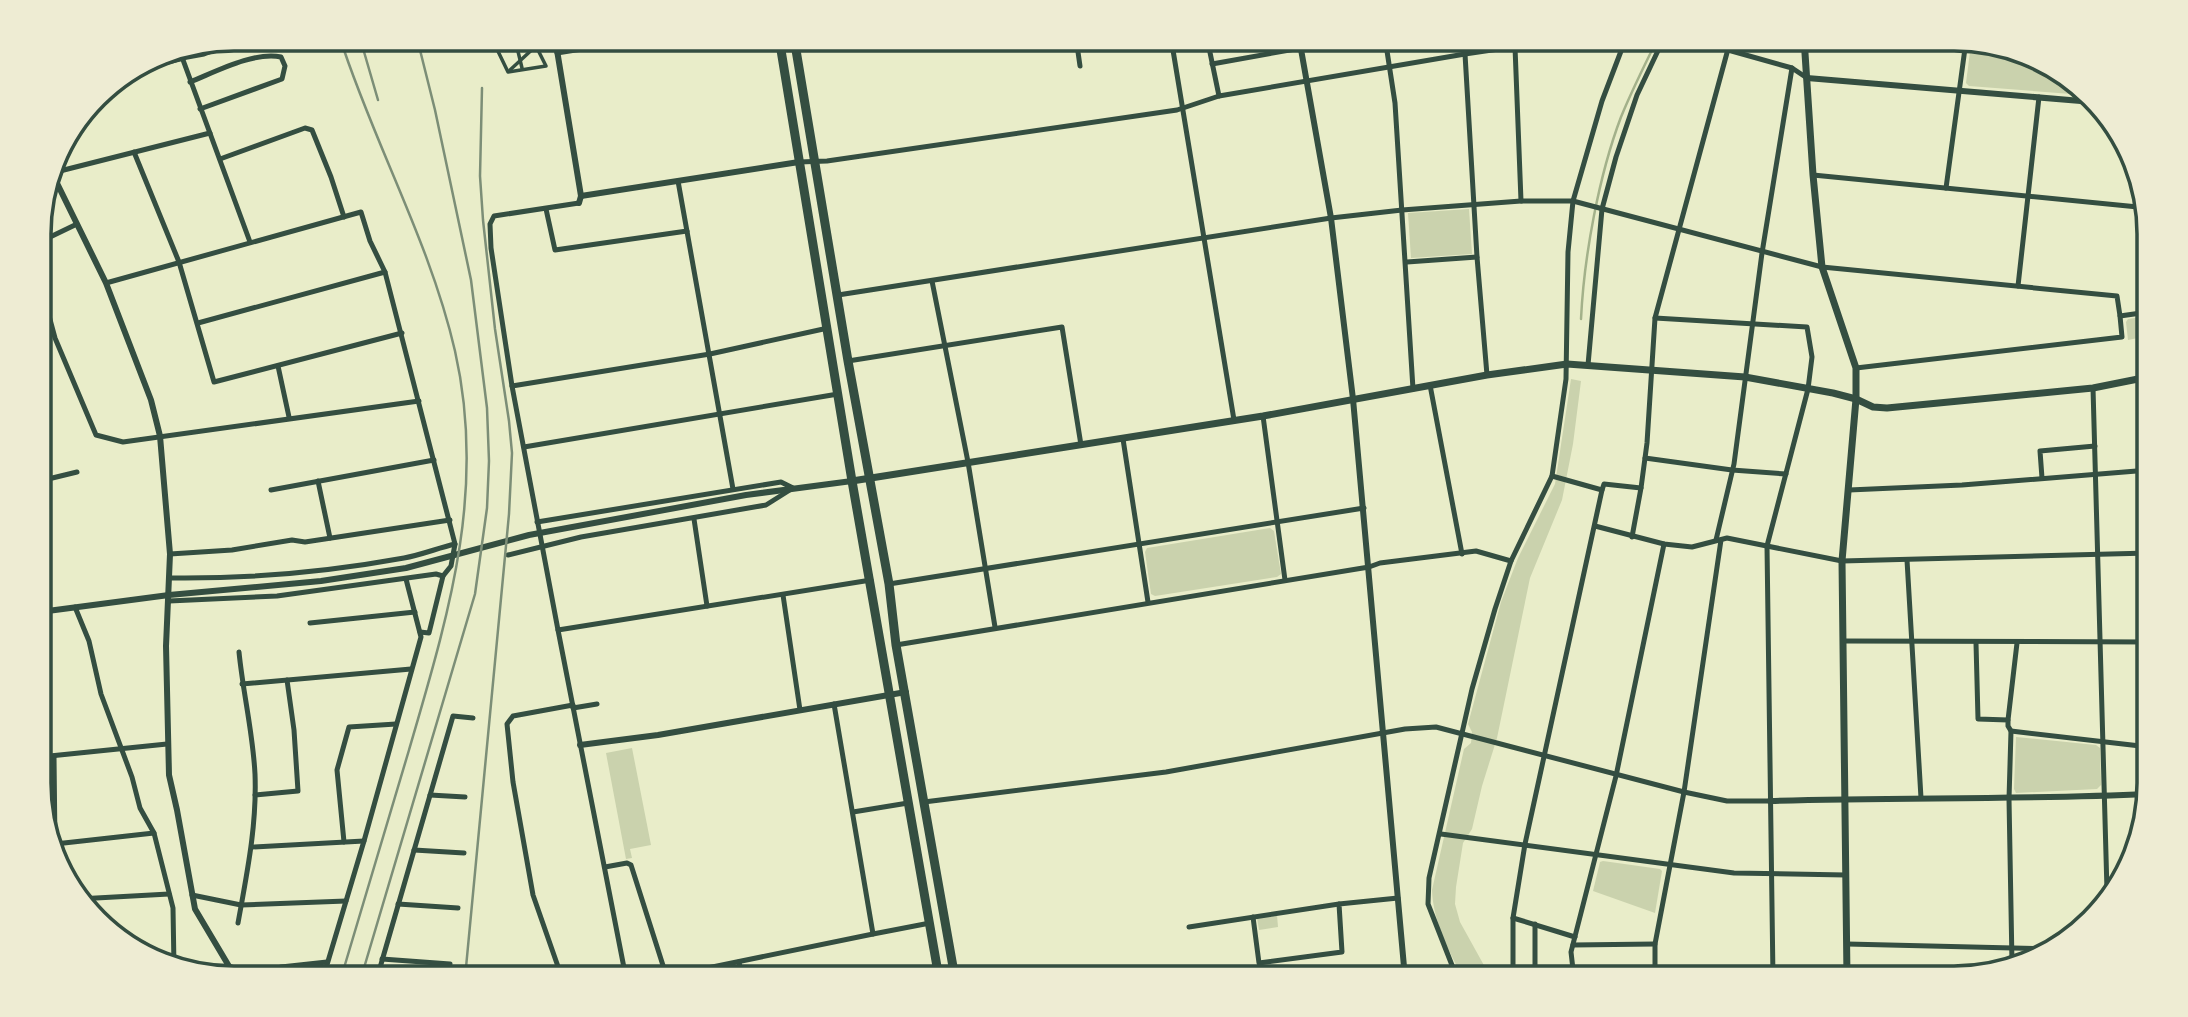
<svg xmlns="http://www.w3.org/2000/svg" width="2188" height="1017" viewBox="0 0 2188 1017" font-family="'Asap Condensed',sans-serif">
	<style>
		.green { fill: #cad2ad }
		.lines { fill: none; stroke-linecap: round; stroke-linejoin: round }
		.stream { stroke: #a3b18a; stroke-width: 2.5 }
		.pedestrian { stroke: #344e41; stroke-width: 3.5 }
		.minor { stroke: #344e41; stroke-width: 5 }
		.tertiary { stroke: #344e41; stroke-width: 6 }
		.secondary { stroke: #344e41; stroke-width: 7 }
		.trunk { stroke: #344e41; stroke-width: 9 }
		.rail { stroke: #7c8e77; stroke-width: 2.5 }
		.rim { fill: none; stroke: #344e41; stroke-width: 3.5 }
	</style>
	<rect width="100%" height="100%" fill="#e9edc9"/>
	<!-- green -->
	<g class="green">
		<path d="M1971 44 2029 54 2084 95 1969 86 1966 83Z"/>
		<path d="M1469 209 1472 254 1411 258 1408 213Z"/>
		<path d="M2148 316V336L2128 340 2126 322 2128 319Z"/>
		<path d="M1571 379 1581 381 1573 444 1562 500 1530 578 1497 738 1482 786 1472 829 1463 843 1456 887 1455 904 1460 922 1491 978H1463C1449 951 1433 921 1432 890L1464 749 1471 743 1472 732 1468 724 1501 602 1518 558 1555 484Z"/>
		<path d="M1270 528 1274 531 1281 574 1277 577 1155 596 1151 594 1145 552 1147 548Z"/>
		<path d="M2016 737 2096 745 2100 748 2101 785 2097 789 2016 793 2014 789Z"/>
		<path d="M632 748 651 845 630 849 632 858 626 859 606 753Z"/>
		<path d="M1603 861 1660 869 1662 871 1655 913 1593 891 1600 862Z"/>
		<path d="M1277 915 1278 927 1259 930 1257 918Z"/>
	</g>
	<g class="lines">
		<!-- stream -->
		<path class="stream" d="M1581 319C1584 256 1599 175 1621 117 1632 90 1645 64 1658 38"/>
		<!-- pedestrian -->
		<g class="pedestrian">
			<path d="M472 38 474 46 522 38"/>
			<path d="M515 39 522 68"/>
			<path d="M494 43 508 72 546 66 536 46 539 38"/>
			<path d="M510 70 536 46"/>
		</g>
		<!-- minor -->
		<g class="minor">
			<path d="M1076 38 1080 66"/>
			<path d="M1171 38 1234 420"/>
			<path d="M1207 38 1219 96"/>
			<path d="M1385 38 1395 103 1413 389"/>
			<path d="M1515 47 1521 201"/>
			<path d="M179 49 250 242"/>
			<path d="M1728 50 1792 68 1807 78"/>
			<path d="M557 53 650 38"/>
			<path d="M1465 54 1477 257 1487 375"/>
			<path d="M185 56 202 45"/>
			<path d="M182 58 204 54 247 38"/>
			<path d="M1212 64 1301 48"/>
			<path d="M190 82C215 72 255 51 281 57L285 66 282 79 200 109"/>
			<path d="M134 152 179 262 214 382 402 333"/>
			<path d="M220 159 305 128 312 130 331 177 344 217"/>
			<path d="M799 162 827 161 1177 110 1219 96 1465 54 1574 38"/>
			<path d="M52 173 210 133"/>
			<path d="M1813 175 2148 208"/>
			<path d="M678 181 733 489"/>
			<path d="M1946 188 1966 41"/>
			<path d="M579 203 494 216 490 224 491 248 512 386 558 630 871 580"/>
			<path d="M546 209 555 250 687 231"/>
			<path d="M39 246 48 238 77 224"/>
			<path d="M1407 262 1477 257"/>
			<path d="M39 279 55 338 96 435 123 442 419 401"/>
			<path d="M932 281 968 462 995 627"/>
			<path d="M106 283 361 212 370 241 385 272 455 544 451 566 443 576 429 633 420 632"/>
			<path d="M2018 286 2039 97"/>
			<path d="M838 295 1331 218 1402 210 1521 201H1573L1822 267 2117 296 2120 316 2148 312"/>
			<path d="M1655 318 1807 327 1812 357 1808 389 1767 546 1773 978"/>
			<path d="M198 323 385 272"/>
			<path d="M848 361 1062 327 1081 445"/>
			<path d="M1588 365 1602 209 1616 157 1637 95 1664 38"/>
			<path d="M278 366 289 417"/>
			<path d="M1856 368 2122 337 2120 316"/>
			<path d="M1430 385 1462 554"/>
			<path d="M512 386 710 354 828 328"/>
			<path d="M2093 388 2107 891"/>
			<path d="M1263 416 1285 580"/>
			<path d="M1123 439 1148 602"/>
			<path d="M524 447 838 394"/>
			<path d="M1645 458 1732 470 1786 474"/>
			<path d="M1552 476 1602 490"/>
			<path d="M2042 478 2040 451 2095 446"/>
			<path d="M40 481 77 472"/>
			<path d="M318 481 330 538"/>
			<path d="M271 490 434 460"/>
			<path d="M1849 490 1962 485 2149 470"/>
			<path d="M694 519 707 606"/>
			<path d="M1595 526 1664 544 1692 547 1727 538 1842 561 2149 553"/>
			<path d="M1632 537 1641 488"/>
			<path d="M1716 540 1734 464 1762 253 1792 68"/>
			<path d="M170 554 232 550 292 540 305 542 450 520"/>
			<path d="M508 555 581 537 766 505 793 488 781 482 537 522"/>
			<path d="M1907 560 1921 798"/>
			<path d="M170 578C248 579 327 572 404 558 421 555 438 548 455 544"/>
			<path d="M889 584 1364 508"/>
			<path d="M783 595 800 710"/>
			<path d="M40 596 46 612"/>
			<path d="M169 601 277 596 436 574 443 576"/>
			<path d="M75 607 89 641 101 694 132 777 140 808 154 833 173 908 174 967"/>
			<path d="M310 623 415 612"/>
			<path d="M558 630 626 978"/>
			<path d="M1843 641 2149 642"/>
			<path d="M1976 643 1978 719 2008 720V726L2011 731 2009 799 2012 963"/>
			<path d="M896 645 1369 567 1380 563 1476 551 1511 561"/>
			<path d="M242 684 411 669"/>
			<path d="M573 708 597 704"/>
			<path d="M2008 720 2017 643"/>
			<path d="M2011 731 2149 747"/>
			<path d="M54 756 55 845"/>
			<path d="M40 757 167 744"/>
			<path d="M255 795 298 791 294 730 287 680"/>
			<path d="M430 795 465 797"/>
			<path d="M924 802 1166 772 1405 729 1436 727 1684 792 1727 801H1770"/>
			<path d="M853 812 908 803"/>
			<path d="M1441 834 1734 873 1846 875"/>
			<path d="M344 842 337 770 349 727 396 724"/>
			<path d="M55 844 154 833"/>
			<path d="M252 847 364 841"/>
			<path d="M414 850 464 853"/>
			<path d="M605 867 627 863 631 865 667 978"/>
			<path d="M192 895 241 905 346 901"/>
			<path d="M78 899 169 894"/>
			<path d="M398 904 458 908"/>
			<path d="M1253 917 1259 963 1342 952 1339 904 1398 898"/>
			<path d="M1513 918 1575 937"/>
			<path d="M238 923C247 873 257 825 255 774 253 733 243 693 239 652"/>
			<path d="M1535 924V978"/>
			<path d="M1189 927 1339 904"/>
			<path d="M873 934 930 923"/>
			<path d="M1847 944 2052 949"/>
			<path d="M1573 945 1655 944"/>
			<path d="M382 959 450 964"/>
			<path d="M739 962 742 978"/>
			<path d="M281 967 327 962"/>
			<path d="M323 978 364 841 421 637 406 579"/>
			<path d="M377 978 453 716 473 718"/>
			<path d="M562 978 533 895 513 782 507 724 513 716 573 705"/>
			<path d="M659 978 873 934 834 704"/>
			<path d="M1457 978 1428 904 1429 878 1472 689 1495 609 1511 561 1552 476 1566 379 1568 252 1573 201 1602 101 1626 38"/>
			<path d="M1513 978V918L1525 844 1602 490 1604 484 1641 488 1647 443 1655 318 1731 38"/>
			<path d="M1574 978 1571 952 1616 776 1664 544"/>
			<path d="M1655 978V944L1684 792 1721 540"/>
		</g>
		<!-- tertiary -->
		<g class="tertiary">
			<path d="M555 38 581 196 579 203"/>
			<path d="M1299 38 1331 218 1353 399 1405 978"/>
			<path d="M132 70 182 58"/>
			<path d="M1807 78 2093 102"/>
			<path d="M52 173 106 283 151 400 160 436 170 554 166 646 169 775 177 810 195 909 236 978"/>
			<path d="M581 196 799 162"/>
			<path d="M40 612 169 595 321 581 406 568 529 535 746 495 852 481"/>
			<path d="M580 745 658 735 906 692"/>
			<path d="M1770 801C1896 797 2022 800 2147 794"/>
		</g>
		<!-- secondary -->
		<g class="secondary">
			<path d="M1804 38 1813 175 1822 267 1856 368V399L1842 561 1847 978"/>
			<path d="M852 481 1263 416 1487 375 1567 364 1745 377 1833 393 1856 399 1873 407 1887 408 2093 388 2148 377"/>
		</g>
		<!-- trunk -->
		<g class="trunk">
			<path d="M779 38 852 481 939 978"/>
			<path d="M794 38 848 361 889 584 896 645 955 978"/>
		</g>
		<!-- rail -->
		<g class="rail">
			<path d="M340 38C374 144 430 242 455 351 487 492 448 616 409 750 386 826 363 902 341 978"/>
			<path d="M360 38 378 100"/>
			<path d="M361 978 475 594 487 508 489 461 487 408 471 280 435 110 417 38"/>
			<path d="M465 978 509 514 512 453 509 421 495 329 483 220 480 176 482 88"/>
		</g>
	</g>
	<!-- crop -->
	<path d="M0 0H2188V1017H0ZM234 51H1954A183 183 0 0 1 2137 234V783A183 183 0 0 1 1954 966H234A183 183 0 0 1 51 783V234A183 183 0 0 1 234 51Z" fill="#eeecd3" fill-rule="evenodd"/>
	<path class="rim" d="M234 51H1954A183 183 0 0 1 2137 234V783A183 183 0 0 1 1954 966H234A183 183 0 0 1 51 783V234A183 183 0 0 1 234 51Z"/>
</svg>
